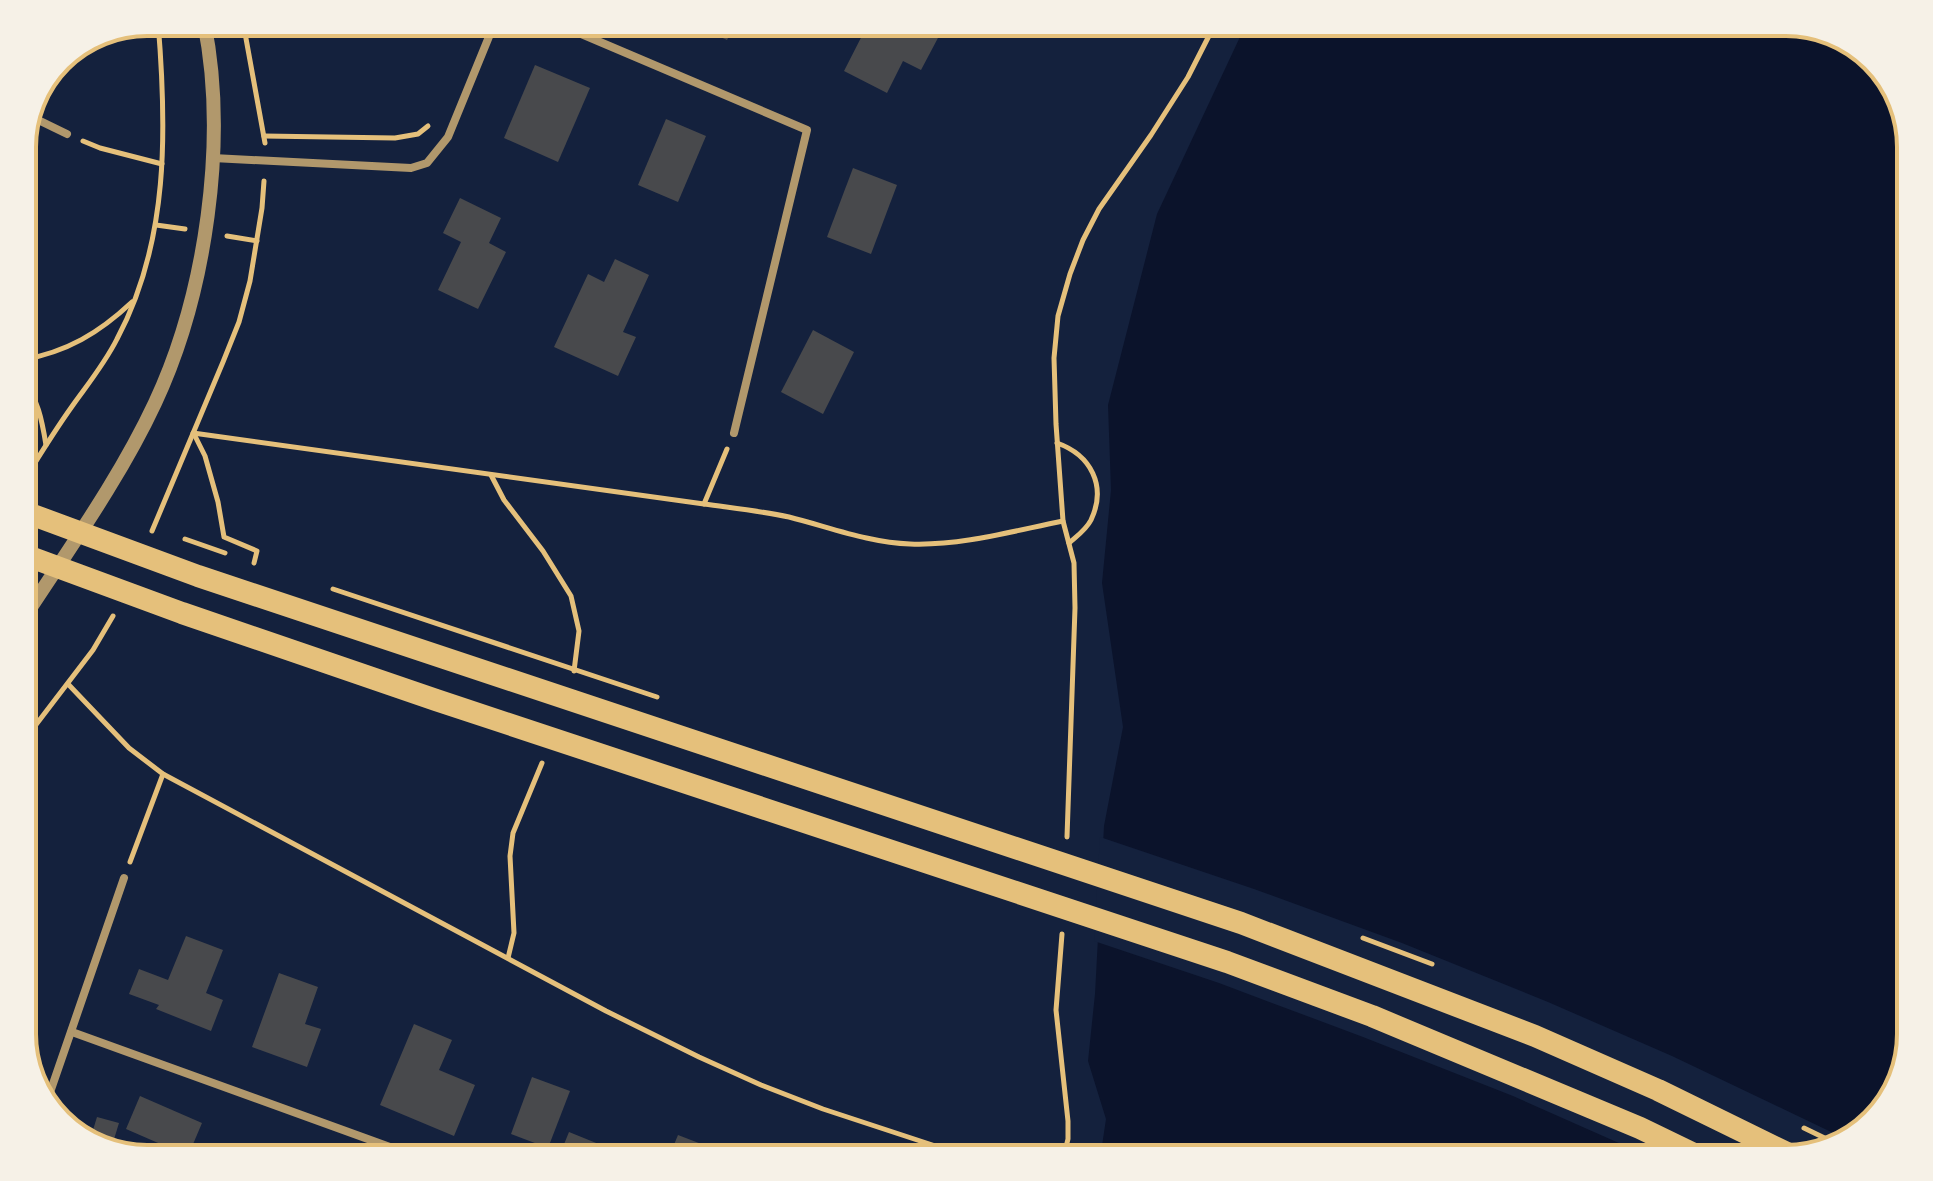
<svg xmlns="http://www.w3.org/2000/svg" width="1933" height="1181" viewBox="0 0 1933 1181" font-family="'Exo 2',sans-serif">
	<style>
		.water { fill: #0b132b }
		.pier { fill: #14213d }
		.building { fill: #48494c }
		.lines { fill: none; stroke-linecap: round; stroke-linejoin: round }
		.path { stroke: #e5c07b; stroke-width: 5 }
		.minor { stroke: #b1986c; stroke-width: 8 }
		.tertiary { stroke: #b1986c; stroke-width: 14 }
		.trunk { stroke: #e5c07b; stroke-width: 22 }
		.rim { fill: none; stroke: #e5c07b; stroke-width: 4 }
	</style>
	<rect width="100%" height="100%" fill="#14213d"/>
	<!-- water -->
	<path class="water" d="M1247 22H1786L1849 39 1894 84 1911 139V1035L1894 1097 1849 1142 1787 1159H1100L1106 1119 1088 1061 1095 994 1104 826 1123 727 1102 583 1111 490 1108 405 1157 214Z"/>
	<!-- pier -->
	<path class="pier" d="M1100 837 1254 889 1402 943 1548 1002 1672 1056 1850 1141 1787 1159H1655L1513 1096 1363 1037 1219 983 1094 941Z"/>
	<!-- building -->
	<g class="building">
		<path d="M698 22H736L727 40 697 26Z"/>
		<path d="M869 22H911L939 36 921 70 903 61 887 93 844 71Z"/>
		<path d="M535 65 590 88 558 162 504 138Z"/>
		<path d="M666 119 706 136 678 202 638 185Z"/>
		<path d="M853 168 897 185 871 254 827 237Z"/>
		<path d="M460 198 501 218 489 243 506 252 478 309 438 290 461 242 443 233Z"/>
		<path d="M615 259 649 275 623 332 636 337 618 376 554 347 588 274 604 282Z"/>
		<path d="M813 330 854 352 823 414 781 392Z"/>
		<path d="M186 936 223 950 206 993 223 1000 211 1031 156 1009 159 1005 129 994 139 969 168 980Z"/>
		<path d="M279 973 318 987 305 1024 321 1029 307 1067 252 1047Z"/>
		<path d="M414 1024 452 1040 439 1070 475 1085 454 1136 380 1105Z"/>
		<path d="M532 1077 570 1091 548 1148 511 1134Z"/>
		<path d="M140 1096 202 1123 188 1156 126 1129Z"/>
		<path d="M97 1117 119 1123 111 1149 89 1143Z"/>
		<path d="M569 1132 611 1149 607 1159H558Z"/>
		<path d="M678 1135 717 1150 713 1159H668Z"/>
		<path d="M262 1145 295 1159H256Z"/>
	</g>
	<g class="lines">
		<!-- path -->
		<g class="path">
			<path d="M243 22 265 143"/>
			<path d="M264 136 395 138 418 134 428 126"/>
			<path d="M83 141 100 148 162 164"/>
			<path d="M156 225 185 229"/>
			<path d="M227 236 257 241"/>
			<path d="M22 360C67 352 99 333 132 302"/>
			<path d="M22 379C38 399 42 420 46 445"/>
			<path d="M193 433 704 504C732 508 761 511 789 517 829 527 870 543 910 544 961 546 1013 531 1063 521"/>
			<path d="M194 434 205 456 218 502 224 537 257 551 254 563"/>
			<path d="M1057 443C1091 455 1107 486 1091 520 1086 530 1077 536 1069 543"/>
			<path d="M491 475 504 500 543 551 571 596 579 631 574 671"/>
			<path d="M22 479 33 483"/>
			<path d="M23 482C39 456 55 430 73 405 88 384 105 363 117 339 169 242 167 129 158 22"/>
			<path d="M704 504 727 449"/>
			<path d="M152 531 223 362 239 322 250 281 262 208 264 181"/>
			<path d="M185 539 225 553"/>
			<path d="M333 589 657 697"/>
			<path d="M68 684 129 748 163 774 606 1011 699 1057 761 1085 823 1109 975 1159"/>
			<path d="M22 743 93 650 113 616"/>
			<path d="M1067 837 1075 608 1074 563 1063 521 1056 424 1054 358 1058 316 1070 274 1083 240 1099 209 1151 135 1188 77 1216 22"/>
			<path d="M130 862 163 774"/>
			<path d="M1062 934 1056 1010 1068 1121V1139L1063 1159"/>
			<path d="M1363 938 1432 964"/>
			<path d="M508 958 514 933 510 856 513 833 542 763"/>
			<path d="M1804 1128 1839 1145"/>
		</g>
		<!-- minor -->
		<g class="minor">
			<path d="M553 22 807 130 734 433"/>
			<path d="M32 117 67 134"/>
			<path d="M213 158 411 168 427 163 448 137 495 22"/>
			<path d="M72 1032 423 1159"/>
			<path d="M46 1104 124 878"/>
		</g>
		<!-- tertiary -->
		<path class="tertiary" d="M22 621C68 550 119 480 155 403 206 294 228 140 204 22"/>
		<!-- trunk -->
		<g class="trunk">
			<path d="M22 511 198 576 1241 923 1535 1036 1658 1090 1795 1157"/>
			<path d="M22 554 182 613 436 700 1227 962 1372 1016 1640 1128 1704 1159"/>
		</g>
	</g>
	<!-- crop -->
	<path d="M0 0H1933V1181H0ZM147 36H1786A111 111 0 0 1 1897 147V1034A111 111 0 0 1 1786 1145H147A111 111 0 0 1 36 1034V147A111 111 0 0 1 147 36Z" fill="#f6f1e7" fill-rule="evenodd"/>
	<path class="rim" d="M147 36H1786A111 111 0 0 1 1897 147V1034A111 111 0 0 1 1786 1145H147A111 111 0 0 1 36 1034V147A111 111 0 0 1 147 36Z"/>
</svg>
